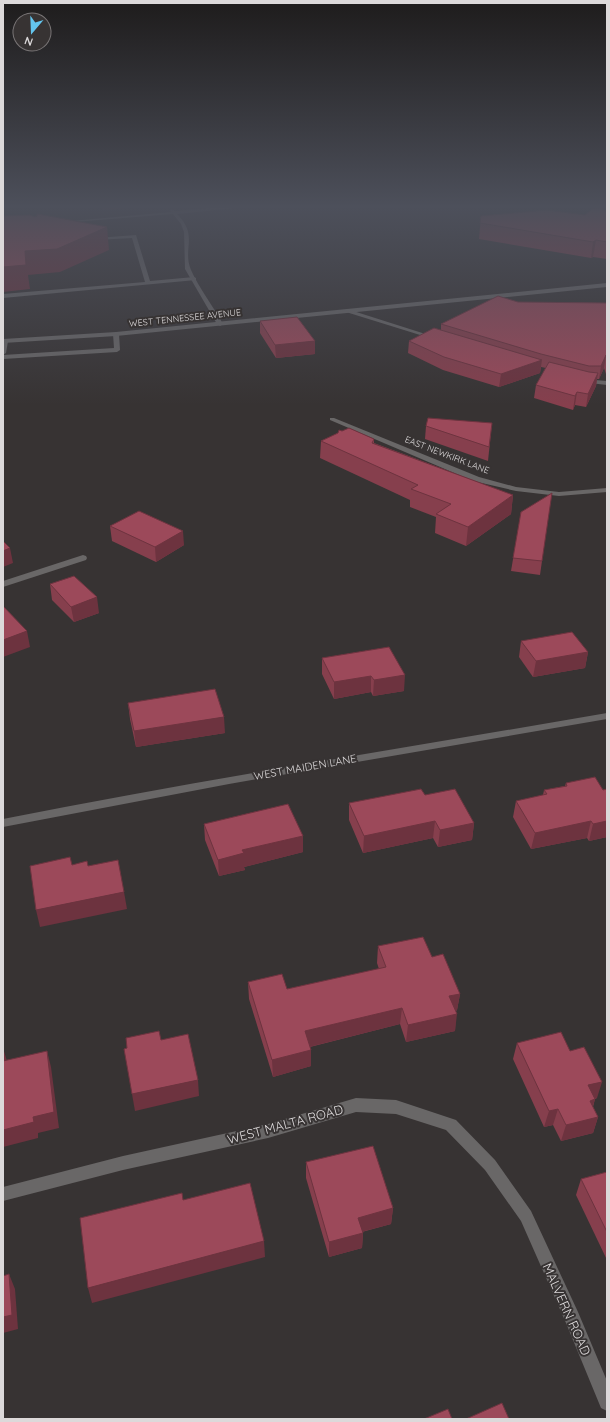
<svg xmlns="http://www.w3.org/2000/svg" width="610" height="1422" viewBox="0 0 610 1422" font-family="Quicksand,sans-serif">
	<style>
		.lines { fill: none; stroke-linecap: round; stroke-linejoin: round }
		.service { fill: #696767; fill-rule: evenodd }
		.minor { fill: #696767; fill-rule: evenodd }
		.tertiary { fill: #696767; fill-rule: evenodd }
		.wall { fill: #863f4d }
		.shaded-wall { fill: #6d333f }
		.building { fill: #9c495a; stroke: #6d333f }
		.labels { text-anchor: middle; stroke-width: 4; stroke-linejoin: round; paint-order: stroke }
		.far-street-label { font-size: 9px; fill: #dcd9da; stroke: #373333 }
		.street-label { font-size: 11px; fill: #dcd9da; stroke: #373333 }
		.near-street-label { font-size: 13px; fill: #dcd9da; stroke: #373333 }
	</style>
	<rect width="100%" height="100%" fill="#373333"/>
	<g class="lines">
		<!-- service -->
		<g class="service">
			<path d="M136 235 150 281 194 277 196 278V280L3 298V294L145 282 132 238 96 240 94 239 96 238Z"/>
			<path d="M116 332 119 334 120 350 117 352 3 359V355L114 348 113 334Z"/>
			<path d="M5 339 8 341 6 353 3 355V340Z"/>
		</g>
		<!-- minor -->
		<g class="minor">
			<path d="M235 206H256L177 214C199 236 182 248 191 270 199 288 213 306 223 324L220 326 217 324 185 269 184 232 181 224 173 214 62 223 60 222 171 212 170 210 172 209 175 211Z"/>
			<path d="M346 310H350L438 338 433 339 346 312Z"/>
			<path d="M583 379 607 381V385L581 382V380Z"/>
			<path d="M330 418H334L479 477 516 487 559 492 607 488V492L559 496 516 491 473 481 330 420Z"/>
			<path d="M83 555 86 556 87 558 86 560 3 587V581Z"/>
			<path d="M607 713V719L229 784 3 827V819C204 779 406 748 607 713Z"/>
			<path d="M356 1098 396 1100 456 1120 495 1160 531 1211 578 1312 607 1381V1411L601 1408 566 1323 521 1221 485 1170 446 1130 396 1114 356 1112 268 1138 123 1170 3 1201V1187L123 1156 268 1124Z"/>
		</g>
		<!-- tertiary -->
		<path class="tertiary" d="M607 283V287L116 336 3 343V339L116 332Z"/>
	</g>
	<!-- wall -->
	<g class="wall">
		<path d="M607 212V259L593 257 591 258 479 239 481 216 585 215Z"/>
		<path d="M518 302 607 303V377L604 368 599 379H597L596 386 586 407 575 405 573 410 534 398 536 385 546 368 541 367 540 373 499 387 443 370 408 353 409 341 441 330V324Z"/>
		<path d="M260 321 315 354 276 358 260 333Z"/>
		<path d="M492 423 488 461 425 439 426 426Z"/>
		<path d="M342 431 374 439V443L513 495 511 514 466 546 435 533 436 517 410 507V500L320 458 321 441Z"/>
		<path d="M521 512 542 561 540 575 511 571Z"/>
		<path d="M110 526 184 545 156 562 112 541Z"/>
		<path d="M50 584 99 613 74 622 52 600Z"/>
		<path d="M521 641 588 652 585 668 533 677 519 657Z"/>
		<path d="M389 647 404 691 373 696 371 692 334 699 322 674V658Z"/>
		<path d="M128 703 225 733 136 747 130 719Z"/>
		<path d="M566 783 603 790 607 789V837L589 841 587 838 531 849 513 817 516 801 543 795 544 790 565 786Z"/>
		<path d="M425 795 474 823 472 840 438 847 433 838 363 853 349 820V803Z"/>
		<path d="M204 824 303 836V852L244 867 245 870 219 876 205 840Z"/>
		<path d="M378 946 432 957 460 994 457 1010 456 1011 455 1031 406 1042 400 1024 310 1047 311 1066 273 1077 249 999 248 982 287 989 379 969 377 963Z"/>
		<path d="M517 1043 570 1051 597 1098 595 1099 593 1107 598 1117 593 1133 561 1141 553 1125 544 1127 513 1059Z"/>
		<path d="M306 1162 393 1208 391 1224 362 1232 363 1233 362 1248 329 1257 306 1178Z"/>
		<path d="M607 1172V1260L576 1195 581 1179Z"/>
	</g>
	<!-- shaded-wall -->
	<g class="shaded-wall">
		<path d="M103 206H139V207L103 210Z"/>
		<path d="M107 227 109 250 60 272 28 275 30 289 3 292V267L25 251Z"/>
		<path d="M596 240 593 257 591 258 593 242Z"/>
		<path d="M315 341V354L276 358 275 345Z"/>
		<path d="M606 355 604 368 599 379 601 366Z"/>
		<path d="M542 360 540 373 499 387 501 374Z"/>
		<path d="M598 373 596 386 586 407 588 394Z"/>
		<path d="M577 392 575 405 573 410 575 396Z"/>
		<path d="M513 495 511 514 466 546 468 527Z"/>
		<path d="M183 531 184 545 156 562 155 547Z"/>
		<path d="M10 548 13 563 3 567V551Z"/>
		<path d="M97 597 99 613 74 622 71 607Z"/>
		<path d="M27 631 30 647 3 657V640Z"/>
		<path d="M588 652 585 668 533 677 536 661Z"/>
		<path d="M405 675 404 691 373 696 374 680Z"/>
		<path d="M371 676V692L334 699V682Z"/>
		<path d="M224 717 225 733 136 747 134 731Z"/>
		<path d="M435 821 433 838 363 853 364 836Z"/>
		<path d="M591 821 587 838 531 849 535 833Z"/>
		<path d="M607 821V837L589 841 593 824Z"/>
		<path d="M474 823 472 840 438 847 440 830Z"/>
		<path d="M303 836V852L244 867 245 870 219 876 218 860 242 850Z"/>
		<path d="M124 892 127 909 40 927 36 910Z"/>
		<path d="M460 994 457 1010 447 1012 449 996Z"/>
		<path d="M402 1008 400 1024 305 1048V1031Z"/>
		<path d="M457 1014 455 1031 406 1042 408 1025Z"/>
		<path d="M3 1048 7 1061H3Z"/>
		<path d="M311 1050V1066L273 1077 272 1060Z"/>
		<path d="M47 1051 51 1067 59 1128 38 1133V1138L3 1147V1130L33 1117Z"/>
		<path d="M198 1080 199 1096 135 1111 132 1094Z"/>
		<path d="M602 1082 597 1098 583 1101 588 1085Z"/>
		<path d="M595 1099 590 1115V1101Z"/>
		<path d="M558 1109 553 1125 544 1127 549 1111Z"/>
		<path d="M598 1117 593 1133 561 1141 566 1125Z"/>
		<path d="M393 1208 391 1224 357 1233 358 1218Z"/>
		<path d="M363 1233 362 1248 329 1257V1242Z"/>
		<path d="M264 1241 265 1257 92 1303 88 1288Z"/>
		<path d="M9 1274 15 1289 18 1329 3 1333V1317Z"/>
	</g>
	<!-- building -->
	<g class="building">
		<path d="M601 208 607 212V242L596 240 593 242 480 223 481 216 547 210 585 215 592 209Z"/>
		<path d="M37 214H38L107 227 57 249 25 251 26 265 3 267V216L30 215 35 217 37 216Z"/>
		<path d="M498 296 518 302 607 303V358L606 355 601 366H589L541 354 441 324Z"/>
		<path d="M297 317 315 341 275 345 260 321Z"/>
		<path d="M434 328 542 360 501 374 444 357 409 341Z"/>
		<path d="M549 362 589 372 598 373 588 394 577 392 575 396 536 385Z"/>
		<path d="M428 418 492 423 489 447 426 426Z"/>
		<path d="M349 428 374 439 372 443 513 495 468 527 436 514 451 504 411 489 418 485 321 441 338 433 339 430 342 431Z"/>
		<path d="M552 493 542 561 513 558 521 512Z"/>
		<path d="M139 511 183 531 155 547 110 526Z"/>
		<path d="M3 541 10 548 3 551Z"/>
		<path d="M74 576 97 597 71 607 50 584Z"/>
		<path d="M3 606 27 631 3 640Z"/>
		<path d="M572 632 588 652 536 661 521 641Z"/>
		<path d="M389 647 405 675 374 680 371 676 334 682 322 658Z"/>
		<path d="M215 689 224 717 134 731 128 703Z"/>
		<path d="M595 777 603 790 607 789V821L593 824 591 821 535 833 516 801 547 794 544 790 567 786 566 783Z"/>
		<path d="M421 789 425 795 455 789 474 823 440 830 435 821 364 836 349 803Z"/>
		<path d="M288 804 303 836 242 850 244 853 218 860 204 824Z"/>
		<path d="M70 857 72 865 87 861 88 866 118 860 124 892 36 910 30 866Z"/>
		<path d="M423 937 432 957 443 954 460 994 449 996 457 1014 408 1025 402 1008 305 1031 311 1050 272 1060 248 982 282 974 287 989 386 967 378 946Z"/>
		<path d="M159 1031 161 1040 188 1034 198 1080 132 1094 124 1049 127 1048 126 1038Z"/>
		<path d="M561 1032 570 1051 584 1047 602 1082 588 1085 595 1099 590 1101 598 1117 566 1125 558 1109 549 1111 517 1043Z"/>
		<path d="M47 1051 54 1112 33 1117 34 1122 3 1130V1061Z"/>
		<path d="M373 1146 393 1208 358 1218 363 1233 329 1242 306 1162Z"/>
		<path d="M607 1172V1232L581 1179Z"/>
		<path d="M250 1183 264 1241 88 1288 80 1218 182 1193 183 1200Z"/>
		<path d="M9 1274 12 1315 3 1317V1276Z"/>
		<path d="M502 1403 509 1419H466Z"/>
		<path d="M448 1409 452 1419H424Z"/>
	</g>
	<!-- sky -->
	<linearGradient id="sky" x2="0" y2="1"><stop stop-color="#1e1c1c"/><stop offset="0.51" stop-color="#4d505b"/><stop offset="1" stop-color="#4d505b" stop-opacity="0"/></linearGradient>
	<rect width="610" height="405" fill="url(#sky)"/>
	<g class="labels">
		<!-- far-street labels -->
		<g class="far-street-label">
			<text transform="translate(185 318) rotate(-6)" y="3">WEST TENNESSEE AVENUE</text>
			<text transform="translate(447 455) rotate(21)" y="3">EAST NEWKIRK LANE</text>
		</g>
		<!-- street labels -->
		<g class="street-label">
			<text transform="translate(305 767) rotate(-10)" y="4">WEST MAIDEN LANE</text>
		</g>
		<!-- near-street labels -->
		<g class="near-street-label">
			<text transform="translate(285 1124) rotate(-15)" y="5">WEST MALTA ROAD</text>
			<text transform="translate(567 1309) rotate(66)" y="5">MALVERN ROAD</text>
		</g>
	</g>
	<!-- border -->
	<rect width="610" height="1422" fill="none" stroke="#dcd9da" stroke-width="8"/>
	<!-- north arrow -->
	<g transform="translate(32 32) rotate(199)"><circle r="19" fill="#373333" stroke="#797576"/>
	<path d="M0-3L7 15L0 10L-7 15Z" fill="#64c5ee"/>
	<text y="-6" font-size="11" font-weight="bold" text-anchor="middle" fill="#dcd9da">N</text>
	</g>
</svg>
